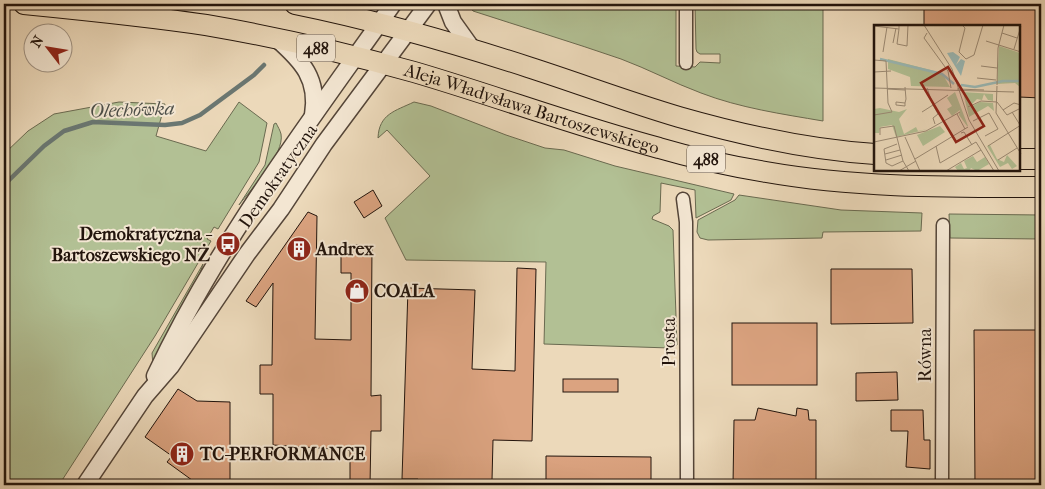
<svg xmlns="http://www.w3.org/2000/svg" width="1045" height="489" viewBox="0 0 1045 489" font-family="'IM FELL French Canon',serif">
	<style>
		.green { fill: #b2c094; stroke: #6a6a50 }
		.lines { fill: none; stroke-linecap: round; stroke-linejoin: round }
		.stream { stroke: #6a7772; stroke-width: 4.5 }
		.building { fill: #dba380; stroke: #22140c }
		.minor-casing { stroke: #544538; stroke-width: 15 }
		.tertiary-casing { stroke: #544538; stroke-width: 19 }
		.primary-casing { stroke: #22140c; stroke-width: 22 }
		.minor { stroke: #f3e6d2; stroke-width: 12 }
		.tertiary { stroke: #f3e6d2; stroke-width: 16 }
		.primary { stroke: #ecd9ba; stroke-width: 20 }
		.labels { text-anchor: middle; stroke-width: 4; stroke-linejoin: round; paint-order: stroke }
		.shield { fill: #f3e6d2; stroke: #615347; stroke-width: 1 }
		.shield-label { font-size: 16px; font-weight: bold; fill: #22140c }
		.street-label { font-size: 18px; fill: #22140c; stroke: #f3e6d2 }
		.poi-label { font-size: 18px; font-weight: bold; fill: #22140c; stroke: #f3e6d2; text-anchor: start }
		.water-label { font-size: 19px; font-style: italic; fill: #4c4e48; stroke: #f3e6d2 }
		.inset-river { fill: none; stroke: #9ab9b6; stroke-width: 2.5 }
		.inset-road { fill: none; stroke: #9b8a74; stroke-width: 1 }
		.view { fill: #8f2418; fill-opacity: 0.15; stroke: #8f2418; stroke-width: 2.5 }
		.inset-edge { fill: none; stroke: #22140c; stroke-width: 2.5 }
	</style>
	<rect width="100%" height="100%" fill="#ecd9ba"/>
	<filter id="stains"><feTurbulence type="fractalNoise" baseFrequency=".004" numOctaves="4"/><feColorMatrix values="0 0 0 0 .2 0 0 0 0 .09 0 0 0 0 .02 0 0 0 .5 -.17"/></filter>
	<radialGradient id="worn" r=".72"><stop offset=".6" stop-color="#630" stop-opacity="0"/><stop offset="1" stop-color="#630" stop-opacity=".3"/></radialGradient>
	<!-- green -->
	<g class="green">
		<path d="M468 4H676V66L695 67 700 62 720 63V54H700L697 52 696 49 695 4H823V121C782 114 740 108 701 93 674 83 648 69 621 59 572 42 522 27 473 11Z"/>
		<path d="M119 102 165 104 156 136 206 151 239 102 267 123 259 162 218 229 214 227 207 239 211 241 155 336 59 485H4V154L28 131 54 114Z"/>
		<path d="M414 102 431 106 506 135 545 148 564 150 615 166 734 194 731 200 696 218 695 190 661 183 660 212 653 216 652 219 669 226 673 230 677 345 670 348 544 344 546 262 406 260 385 218 430 176 387 130 378 138C379 114 395 111 414 102Z"/>
		<path d="M276 123C278 127 280 130 281 134 285 154 251 189 239 205L265 165 274 124Z"/>
		<path d="M739 195 841 210 922 213 921 231 823 232 822 238 708 240 700 238 697 232 698 220 735 200Z"/>
		<path d="M949 214 1041 215V239L950 238Z"/>
		<path d="M203 264 194 291 153 366 152 353Z"/>
	</g>
	<g class="lines">
		<!-- stream -->
		<path class="stream" d="M4 185 44 146 64 131 93 122 165 125 182 123 200 115 254 75 264 65"/>
	</g>
	<!-- building -->
	<g class="building">
		<path d="M924 4H1041V98L1019 97V26H924Z"/>
		<path d="M373 190 382 206 364 218 354 202Z"/>
		<path d="M308 212 317 216 315 339 351 340V273H341V245H372L371 396 381 395V431H371L370 485H350V450L273 445V394H260V365H272L273 283 256 307 246 301Z"/>
		<path d="M517 268 536 269 532 441 493 440 492 480H478L477 485H418V479H402L408 288 475 290 472 369 515 371Z"/>
		<path d="M831 269H912L913 323 831 324Z"/>
		<rect x="732" y="323" width="85" height="62"/>
		<path d="M974 330H1041V485H975Z"/>
		<path d="M897 372 898 400 856 401V373Z"/>
		<rect x="563" y="379" width="55" height="13"/>
		<path d="M178 389 197 401 230 402V482L196 483 167 462 172 456 145 437Z"/>
		<path d="M758 408 796 416 797 408 808 410 809 420H816V485H733L734 420H755Z"/>
		<path d="M891 410H923L924 440H930V469L906 467 908 431H891Z"/>
		<path d="M546 456 651 457V485H546Z"/>
	</g>
	<g class="lines">
		<defs>
			<g id="minor">
				<path d="M686 63V4"/>
				<path d="M683 199 686 222 687 485"/>
				<path d="M942 485 943 225"/>
			</g>
			<g id="tertiary">
				<path d="M446 4 453 22 473 50"/>
				<path d="M277 39C302 61 319 79 313 115"/>
				<path d="M155 376C218 242 308 124 393 4"/>
				<path d="M85 485 145 396 171 366 247 254 281 209 324 144 428 4"/>
			</g>
			<g id="primary">
				<path id="s1" d="M24 4C85 10 146 16 206 25 276 37 346 53 414 72 496 96 576 126 659 148 693 158 730 166 766 172 857 188 949 187 1041 187"/>
				<path d="M295 4C374 20 451 42 528 67 578 83 628 102 679 117 742 135 809 150 875 154"/>
				<path d="M1019 159H1041"/>
			</g>
		</defs>
		<!-- minor casing -->
		<use href="#minor" class="minor-casing"/>
		<!-- tertiary casing -->
		<use href="#tertiary" class="tertiary-casing"/>
		<!-- primary casing -->
		<use href="#primary" class="primary-casing"/>
		<!-- minor -->
		<use href="#minor" class="minor"/>
		<!-- tertiary -->
		<use href="#tertiary" class="tertiary"/>
		<!-- primary -->
		<use href="#primary" class="primary"/>
	</g>
	<!-- icons -->
	<defs>
		<symbol id="bus-disc" viewBox="-11 -11 22 22"><circle r="9.5" fill="#8f2418" stroke="#f3e6d2"/><path d="M-5-6H5V4H4V6H2V4H-2V6H-4V4H-5ZM-3.5-4V0h7V-4ZM-3.5 1.2v1.5H-2V1.2ZM2 1.2v1.5H3.5V1.2Z" fill="#fff"/></symbol>
		<symbol id="building-disc" viewBox="-11 -11 22 22"><circle r="9.5" fill="#8f2418" stroke="#f3e6d2"/><path d="M-4-6H4V6H1V3H-1V6H-4ZM-2.5-4.3h1.7v1.8h-1.7ZM.8-4.3h1.7v1.8H.8ZM-2.5-1h1.7V.8h-1.7ZM.8-1h1.7V.8H.8Z" fill="#fff"/></symbol>
		<symbol id="shop-disc" viewBox="-11 -11 22 22"><circle r="9.5" fill="#8f2418" stroke="#f3e6d2"/><path d="M-5-2.5h2.3a2.7 3.5 0 0 1 5.4 0H5L5.5 6h-11ZM-1.5-2.5h3a1.5 2.3 0 0 0-3 0Z" fill="#fff"/></symbol>
	</defs>
	<g fill-rule="evenodd">
		<use href="#bus-disc" x="214" y="230" width="28" height="28"/>
		<use href="#building-disc" x="285" y="235" width="28" height="28"/>
		<use href="#shop-disc" x="343" y="277" width="28" height="28"/>
		<use href="#building-disc" x="168" y="440" width="28" height="28"/>
	</g>
	<g class="labels">
		<!-- shield labels -->
		<g class="shield">
			<rect x="297" y="34.5" width="38" height="27" rx="4"/>
			<rect x="687" y="145.5" width="38" height="27" rx="4"/>
		</g>
		<g class="shield-label">
			<text x="316" y="54">488</text>
			<text x="706" y="165">488</text>
		</g>
		<!-- street labels -->
		<g class="street-label">
			<text dy="6" stroke="none"><textPath href="#s1" startOffset="520">Aleja Władysława Bartoszewskiego</textPath></text>
			<text transform="translate(278 176) rotate(-55)" y="6">Demokratyczna</text>
			<text transform="translate(669 342) rotate(-90)" y="6">Prosta</text>
			<text transform="translate(925 355) rotate(-90)" y="6">Równa</text>
		</g>
		<!-- poi labels -->
		<g class="poi-label">
			<text x="210" y="240" text-anchor="end">Demokratyczna -<tspan x="210" dy="21">Bartoszewskiego NŻ</tspan></text>
			<text x="316" y="255">Andrex</text>
			<text x="374" y="297">COALA</text>
			<text x="200" y="460">TC-PERFORMANCE</text>
		</g>
		<!-- water labels -->
		<g class="water-label">
			<text transform="translate(132 109) rotate(-2)" y="7">Olechówka</text>
		</g>
	</g>
	<!-- overview -->
	<g transform="translate(874 25)">
		<rect width="146" height="146" fill="#ecd9ba"/>
		<path d="M125 21 146 28V62L141 58 123 59ZM14 34 68 48 76 62 37 61 36 52 14 44ZM81 67 94 101H93L85 90 86 85 78 91 73 84 78 81 73 73ZM89 67 119 69V76L114 75 110 69 108 75 103 74 94 83 106 77 119 78 120 86 114 81 95 92ZM6 83 25 87 33 84 25 94 30 109 42 102 44 106 54 104 22 112 18 100 6 102 5 108H0V84ZM66 101 71 107 49 121 43 110ZM116 120 123 134 130 137 133 130 143 141 138 144 134 138 126 142 113 121ZM99 131 103 137 111 132 115 139 103 146 97 143 95 146H84L81 142 87 138 90 144 93 143 90 136Z" fill="#b2c094"/>
		<path d="M79 27 86 32 82 40 87 34 91 36 87 51 73 28Z" fill="#9ab9b6"/>
		<path class="inset-river" d="M6 34 68 49 80 59M87 60 101 62 129 56H147"/>
		<path class="inset-road" d="M50 0 78 44 95 95 125 146M88 0 91 3 85 27 92 34 100 30 109 0M0 1 25 4V0M25 4 23 19 33 21 34 0M53 8 50 13 74 46 77 63M128 8 143 13M112 16 147 27M19 18 22 3M140 24 147 1M9 27 13 2M0 35 12 36 14 78 18 87 0 90M107 41 123 43M0 47 17 46M103 53 122 55M123 60 124 23 130 0M123 61 122 88 147 129M0 63 140 67M53 63 59 80 74 70M13 64 31 65M83 64 110 65M31 78 22 77V80L31 81V78L32 74 31 62M94 82 107 76 123 77 133 90 147 83M129 85 140 78 147 80M48 87 59 80 64 89 59 93 61 99M138 87 146 100M83 89 91 104M99 96 115 88 124 104 111 111M87 108 90 107 98 120M6 110V103L20 101 29 136 35 146M31 112 46 146M0 117 52 106 86 87M23 119 10 124 12 138 18 141 29 136M62 121 66 138 102 117 120 146M114 121 147 100M11 129 26 125M41 134 94 102M12 135 28 130M124 135 143 123M25 146 42 136M72 146 107 125"/>
		<path class="view" d="M74 42 110 101 82 117 47 58Z"/>
		<rect width="146" height="146" class="inset-edge"/>
	</g>
	<!-- margin -->
	<rect width="1045" height="489" fill="none" stroke="#ecd9ba" stroke-width="20"/>
	<rect x="5" y="5" width="1035" height="479" fill="none" stroke="#22140c" stroke-width="2.5"/>
	<rect x="10" y="10" width="1025" height="469" fill="none" stroke="#22140c"/>
	<!-- north arrow -->
	<g transform="translate(48 48) rotate(301)"><circle r="24" fill="#f3e6d2" stroke="#9f9283"/>
	<path d="M0-4L9 19L0 12L-9 19Z" fill="#8f2418"/>
	<text y="-8" font-size="14" font-weight="bold" text-anchor="middle" fill="#22140c">N</text>
	</g>
	<rect width="100%" height="100%" filter="url(#stains)"/>
	<rect width="100%" height="100%" fill="url(#worn)"/>
</svg>
